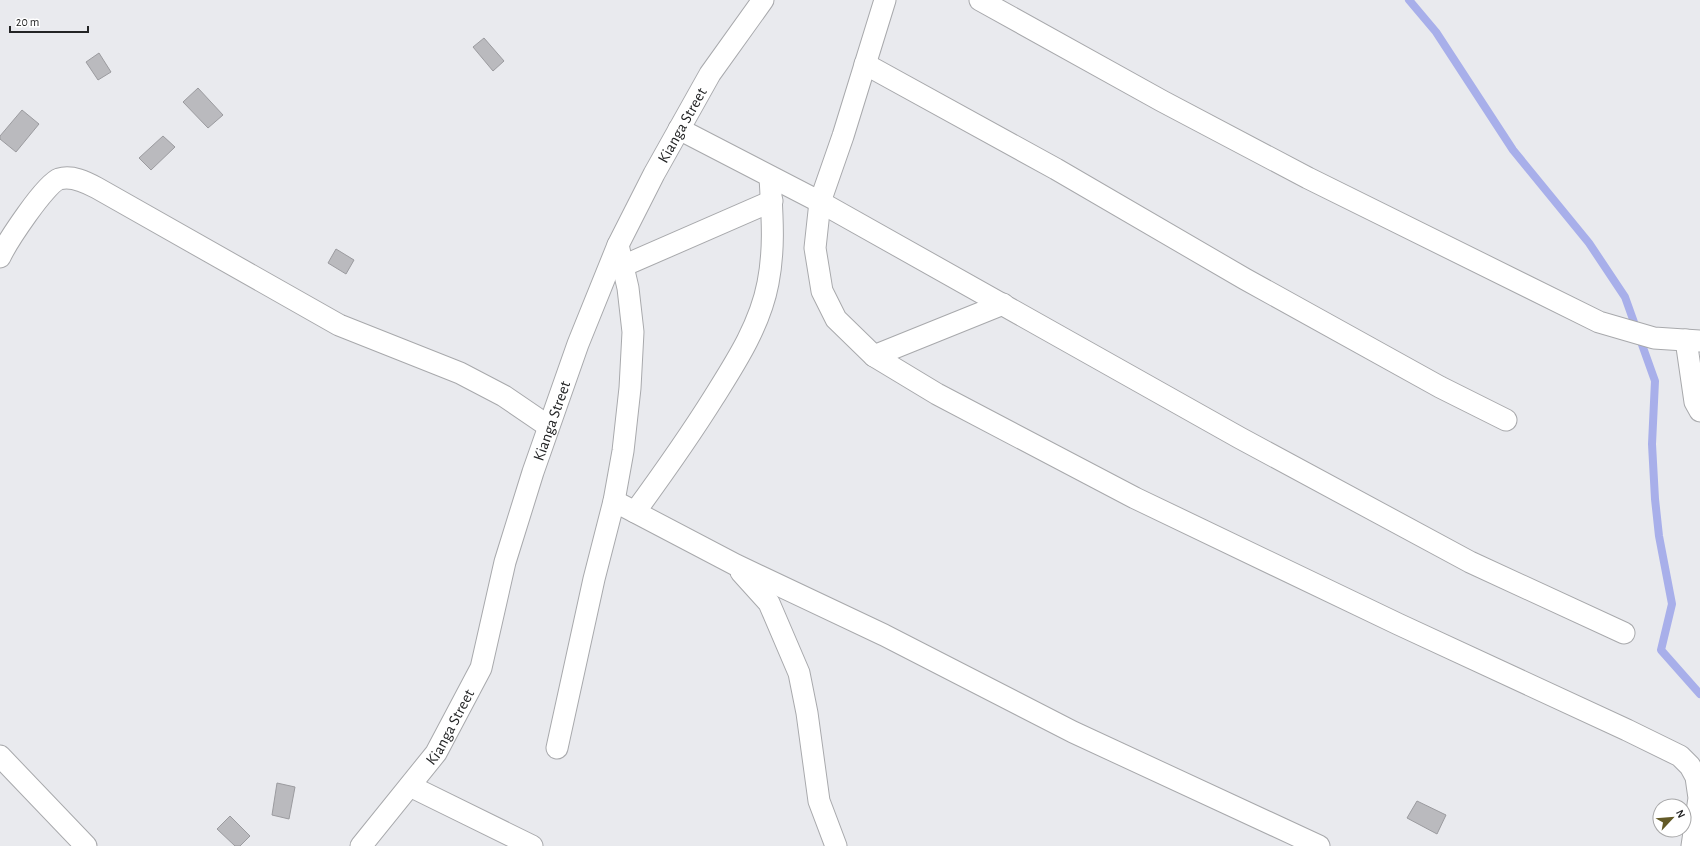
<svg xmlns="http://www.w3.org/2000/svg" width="1700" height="846" viewBox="0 0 1700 846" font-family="'Alegreya Sans',sans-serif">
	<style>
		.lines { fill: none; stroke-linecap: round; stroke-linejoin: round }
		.stream { stroke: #a8afea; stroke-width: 8 }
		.building { fill: #bababe; stroke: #9b9b9f }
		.street-casing { stroke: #a8a9ac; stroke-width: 23 }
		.street { stroke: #fff; stroke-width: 21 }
		.labels { text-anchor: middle; stroke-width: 3.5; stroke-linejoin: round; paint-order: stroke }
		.street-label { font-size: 16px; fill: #232425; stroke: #fff }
	</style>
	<rect width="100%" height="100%" fill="#e9eaee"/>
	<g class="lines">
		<!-- stream -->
		<path class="stream" d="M1409 0 1436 32 1513 150 1589 243 1625 297 1655 381 1652 444 1655 499 1659 536 1672 604 1661 650 1700 694"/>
	</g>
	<!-- building -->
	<g class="building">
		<path d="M484 38 504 61 493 71 473 47Z"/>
		<path d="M99 53 111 72 98 80 86 62Z"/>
		<path d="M198 88 223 115 208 128 183 102Z"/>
		<path d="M22 110 39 124 16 152 0 139V136Z"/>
		<path d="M163 136 175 147 151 170 139 158Z"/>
		<path d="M336 249 354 260 346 274 328 263Z"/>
		<path d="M277 783 295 787 289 819 272 815Z"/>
		<path d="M1417 801 1446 815 1437 834 1407 818Z"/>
		<path d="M230 816 250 836 240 846H235L217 829Z"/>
	</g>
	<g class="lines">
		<defs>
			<g id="street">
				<path d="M885 0 843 136 820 202 815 248 822 291 836 319 874 356 937 394 1135 498 1398 624 1627 730 1680 756 1690 766 1696 777 1699 798 1692 846"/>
				<path d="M980 0 1162 101 1308 178 1599 322 1654 338 1700 341"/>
				<path d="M865 64 1056 169 1245 279 1440 387 1506 420"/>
				<path d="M679 129 820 202 1240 438 1470 562 1624 633"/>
				<path d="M0 257C7 242 45 184 59 179 72 175 86 182 97 188L339 325 460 373 504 396 548 426"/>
				<path d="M623 266 772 201"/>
				<path d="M1686 340 1695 402 1700 411"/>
				<path d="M874 356 1003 304"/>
				<path d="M614 501 736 565 884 635 1073 732 1319 846"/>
				<path d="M635 512C662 475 689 437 714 397 736 362 760 325 768 283 775 247 772 214 770 177"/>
				<path d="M741 572 769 603 799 673 807 713 819 801 836 846"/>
				<path d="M557 748 594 579 614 501 623 451 630 388 633 332 628 288 618 245"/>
				<path d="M0 756 86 846"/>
				<path d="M410 786 532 846"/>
				<path id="s1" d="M361 846 436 753 481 668 505 562 533 472 578 344 618 245 654 174 710 74 763 0"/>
			</g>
		</defs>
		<!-- street casing -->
		<use href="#street" class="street-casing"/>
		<!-- street -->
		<use href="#street" class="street"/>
	</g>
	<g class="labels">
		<!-- street labels -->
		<g class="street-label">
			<text dy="6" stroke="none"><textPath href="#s1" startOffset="797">Kianga Street</textPath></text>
			<text dy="6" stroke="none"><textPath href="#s1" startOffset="473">Kianga Street</textPath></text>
			<text dy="6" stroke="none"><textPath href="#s1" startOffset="149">Kianga Street</textPath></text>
		</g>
	</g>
	<!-- north arrow -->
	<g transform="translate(1672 818) rotate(64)"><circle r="19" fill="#ffffff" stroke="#a7a7a8"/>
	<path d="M0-3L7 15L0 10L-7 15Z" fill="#635a27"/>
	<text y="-6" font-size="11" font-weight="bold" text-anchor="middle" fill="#232425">N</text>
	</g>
	<!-- scale -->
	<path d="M10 26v6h78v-6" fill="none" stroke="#232425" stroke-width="2"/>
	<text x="16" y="26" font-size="12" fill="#232425" stroke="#ffffff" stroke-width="3" paint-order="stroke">20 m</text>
</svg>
